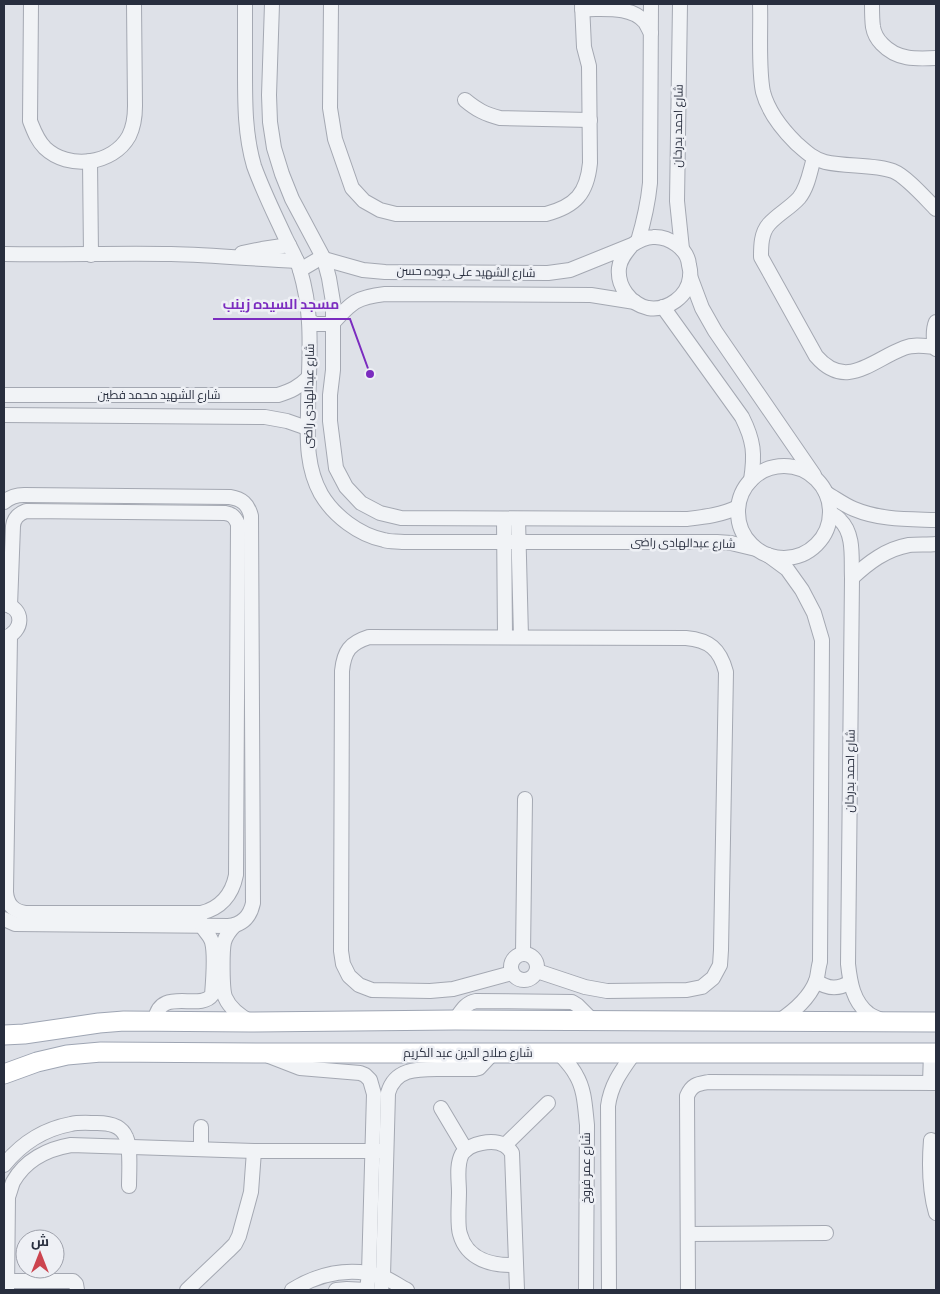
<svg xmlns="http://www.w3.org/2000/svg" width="940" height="1294" viewBox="0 0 940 1294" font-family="Barlow,Cairo,sans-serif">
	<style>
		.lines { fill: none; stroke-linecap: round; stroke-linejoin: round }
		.minor-casing { stroke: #a4a8b2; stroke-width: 16 }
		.major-casing { stroke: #9ea5b3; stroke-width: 21 }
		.minor { stroke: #f1f3f6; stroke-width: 14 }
		.major { stroke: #fff; stroke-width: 19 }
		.labels { text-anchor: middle; stroke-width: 5; stroke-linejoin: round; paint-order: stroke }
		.street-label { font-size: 12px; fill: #282e3e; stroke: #eef0f5 }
		.leader { fill: none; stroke: #7b2cbf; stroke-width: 2 }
		.callout-dot { fill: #7b2cbf; stroke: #eef0f5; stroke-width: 2 }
		.callout-label { font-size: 14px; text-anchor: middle; font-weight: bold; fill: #7b2cbf; stroke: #eef0f5; stroke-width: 5; stroke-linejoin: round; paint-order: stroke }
	</style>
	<rect width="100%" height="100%" fill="#dee1e8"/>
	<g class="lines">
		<defs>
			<g id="minor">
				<path d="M31 4 30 121C34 131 37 140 45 148 68 170 113 165 129 136 134 126 135 116 135 106L134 4"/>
				<path d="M245 4C245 27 245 49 245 72 245 104 245 135 254 166 263 191 275 215 286 239 291 249 297 259 300 270 305 287 308 305 309 322 311 353 308 383 308 413 307 441 307 469 321 494 334 516 359 535 384 540 390 542 397 541 403 542H717L731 543 756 549"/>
				<path d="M272 4 269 95 270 122 274 148 282 174 292 199 324 259 329 278 333 302V370L330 395V421L336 468 346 487 361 503 380 513 401 518 687 519C704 517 722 515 738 507"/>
				<path d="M331 4 330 108 335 139 352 188 364 201 380 210 396 214H546C576 206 587 193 590 163L589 66 584 47 582 4"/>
				<path d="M680 4 677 201 682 249"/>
				<path d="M760 4C761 30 758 67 763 92 768 111 783 130 796 143 805 151 813 159 825 162 846 167 874 164 893 171 906 176 926 199 936 209"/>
				<path d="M872 4C872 11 872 20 873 27 874 33 878 40 882 44 897 60 916 59 936 58"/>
				<path d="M582 9C602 10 630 5 645 22 647 25 649 30 651 33"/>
				<path d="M465 100C477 110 485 114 500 118L590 120"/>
				<path d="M814 158C810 171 808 187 799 198 790 208 778 214 769 224 761 233 761 246 761 257L816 356C846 391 872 360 904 348 914 344 924 346 935 347"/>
				<path d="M90 161 91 255"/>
				<path d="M638 241C644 221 648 203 650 183L651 4"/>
				<path d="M242 253 262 249 289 245"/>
				<path d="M4 254C60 255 115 253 171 254 213 255 255 259 297 261"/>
				<path d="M300 270 317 260 324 259 363 270 385 272 548 273 570 270 632 245C638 241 646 237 653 237 669 236 688 249 689 265 690 269 691 273 690 277 688 296 668 311 648 308 630 304 617 286 619 268 620 259 626 252 632 245"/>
				<path d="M690 276 702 308 715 331 814 475"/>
				<path d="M663 307 742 417C754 441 755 454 751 480"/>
				<path d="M309 321 316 324H332C351 303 356 297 385 294L591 295 635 302"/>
				<path d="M936 322C933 329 933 342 936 349"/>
				<path d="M4 395H278C291 391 299 387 308 378"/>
				<path d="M4 415 265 417 287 421 307 428"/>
				<circle cx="784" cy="512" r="46"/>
				<path d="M826 493C835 498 844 505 854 509 880 520 908 519 936 520"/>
				<path d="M4 502C10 497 16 495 24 495L230 497C242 499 248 504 251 516L253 903C250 917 242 925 228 926L15 924 4 919"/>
				<path d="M830 513C834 515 838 517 840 520 855 534 851 560 852 578L848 964C850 982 853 1002 869 1014 874 1017 879 1019 884 1021"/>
				<path d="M504 519 505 637"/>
				<path d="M518 519 521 637"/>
				<path d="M768 555 787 569 802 590 814 613 822 640 820 962C818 968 818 976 816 981 809 999 794 1011 779 1021"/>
				<path d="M852 578C868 563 886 549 909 545 918 544 927 545 936 544"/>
				<path d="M4 604C25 608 24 632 4 638"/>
				<path d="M10 606 13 526C14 518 18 514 26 511L225 513C232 514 235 517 238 524L236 875C232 895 221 908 201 913H25C13 911 7 904 6 892L10 636"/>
				<path d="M235 925C230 930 226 935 224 942 222 951 222 989 225 997 230 1009 240 1016 251 1022"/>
				<path d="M523 953 525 799"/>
				<circle cx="524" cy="967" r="13"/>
				<path d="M512 973 453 989 430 991 372 990 359 985 349 976 343 964 341 951 342 671C344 651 350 643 369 637L686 638C709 640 720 649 726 672L721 950 720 965 713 978 702 987 687 990 607 991 585 987 537 971"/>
				<path d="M816 981C828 989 838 990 850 982"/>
				<path d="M455 1020C461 1012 465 1003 476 1001L572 1002 577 1005 593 1021"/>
				<path d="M155 1022C158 985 200 1012 212 995 213 983 215 953 212 942 210 934 201 929 201 922"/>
				<path d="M559 1053C565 1060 572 1067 576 1075 585 1090 585 1108 587 1125L586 1290"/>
				<path d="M269 1056 300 1068 360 1073 365 1075 370 1080 374 1094 369 1273 367 1290"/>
				<path d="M930 1083 931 1053"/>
				<path d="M441 1108 466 1150"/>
				<path d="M931 1140C929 1165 929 1189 936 1213"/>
				<path d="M505 1145 548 1103"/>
				<path d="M201 1149V1127"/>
				<path d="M4 1165C21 1144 44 1129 71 1124 79 1122 89 1123 97 1123 109 1123 121 1125 126 1137 131 1148 129 1173 129 1186"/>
				<path d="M688 1234 826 1233"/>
				<path d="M516 1265C493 1266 467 1260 460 1234 457 1226 459 1202 459 1192 459 1181 456 1165 462 1154 469 1143 493 1139 504 1145 508 1147 510 1150 512 1153L517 1290"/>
				<path d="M4 1281H73L76 1284 77 1290"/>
				<path d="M7 1290 8 1197C10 1192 11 1187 13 1182 25 1160 48 1149 71 1145L254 1151H386"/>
				<path d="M187 1290 228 1251 235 1244 239 1236 251 1192 254 1151"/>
				<path d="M292 1290C313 1277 335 1270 360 1272 367 1273 376 1274 383 1277 391 1280 399 1286 407 1290"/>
				<path d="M336 1290 347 1289 367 1290"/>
				<path d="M381 1290 383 1276 388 1093C395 1068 418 1069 440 1069 451 1069 463 1069 475 1069L479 1068 493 1053"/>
				<path d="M609 1290 608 1106C611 1084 622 1070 634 1053"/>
				<path d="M688 1290 687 1096C692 1084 698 1084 709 1082L936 1083"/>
			</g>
			<g id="major">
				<path d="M4 1035 24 1034 99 1023 124 1021 251 1022 455 1020 936 1022"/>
				<path d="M4 1074 37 1062 67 1055 101 1052 261 1053H936"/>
			</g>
		</defs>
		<!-- minor casing -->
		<use href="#minor" class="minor-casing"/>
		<!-- major casing -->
		<use href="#major" class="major-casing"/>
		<!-- minor -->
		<use href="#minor" class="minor"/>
		<!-- major -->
		<use href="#major" class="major"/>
	</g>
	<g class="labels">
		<!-- street labels -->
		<g class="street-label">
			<text transform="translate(678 126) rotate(-89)" y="4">شارع احمد بدرخان</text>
			<text transform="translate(466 272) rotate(1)" y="4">شارع الشهيد على جوده حسن</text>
			<text x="159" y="399">شارع الشهيد محمد فطين</text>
			<text transform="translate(309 396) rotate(-89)" y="4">شارع عبدالهادى راضى</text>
			<text transform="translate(683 543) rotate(1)" y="4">شارع عبدالهادى راضى</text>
			<text transform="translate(850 771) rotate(-89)" y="4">شارع احمد بدرخان</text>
			<text x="468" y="1057">شارع صلاح الدين عبد الكريم</text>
			<text transform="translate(586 1168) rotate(-90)" y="4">شارع عمر فروخ</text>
		</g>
	</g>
	<!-- callouts -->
	<path class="leader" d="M370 374L350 319H213"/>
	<circle class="callout-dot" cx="370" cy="374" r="5"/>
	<g class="callout-label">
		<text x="281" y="309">مسجد السيده زينب</text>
	</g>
	<!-- border -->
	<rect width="940" height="1294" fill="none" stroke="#282e3e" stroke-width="10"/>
	<!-- north arrow -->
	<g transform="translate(40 1254)"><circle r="24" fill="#eef0f5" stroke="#9fa2ac"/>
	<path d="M0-4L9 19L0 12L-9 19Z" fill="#cc444f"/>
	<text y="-8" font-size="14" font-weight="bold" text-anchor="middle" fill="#282e3e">ش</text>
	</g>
</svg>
